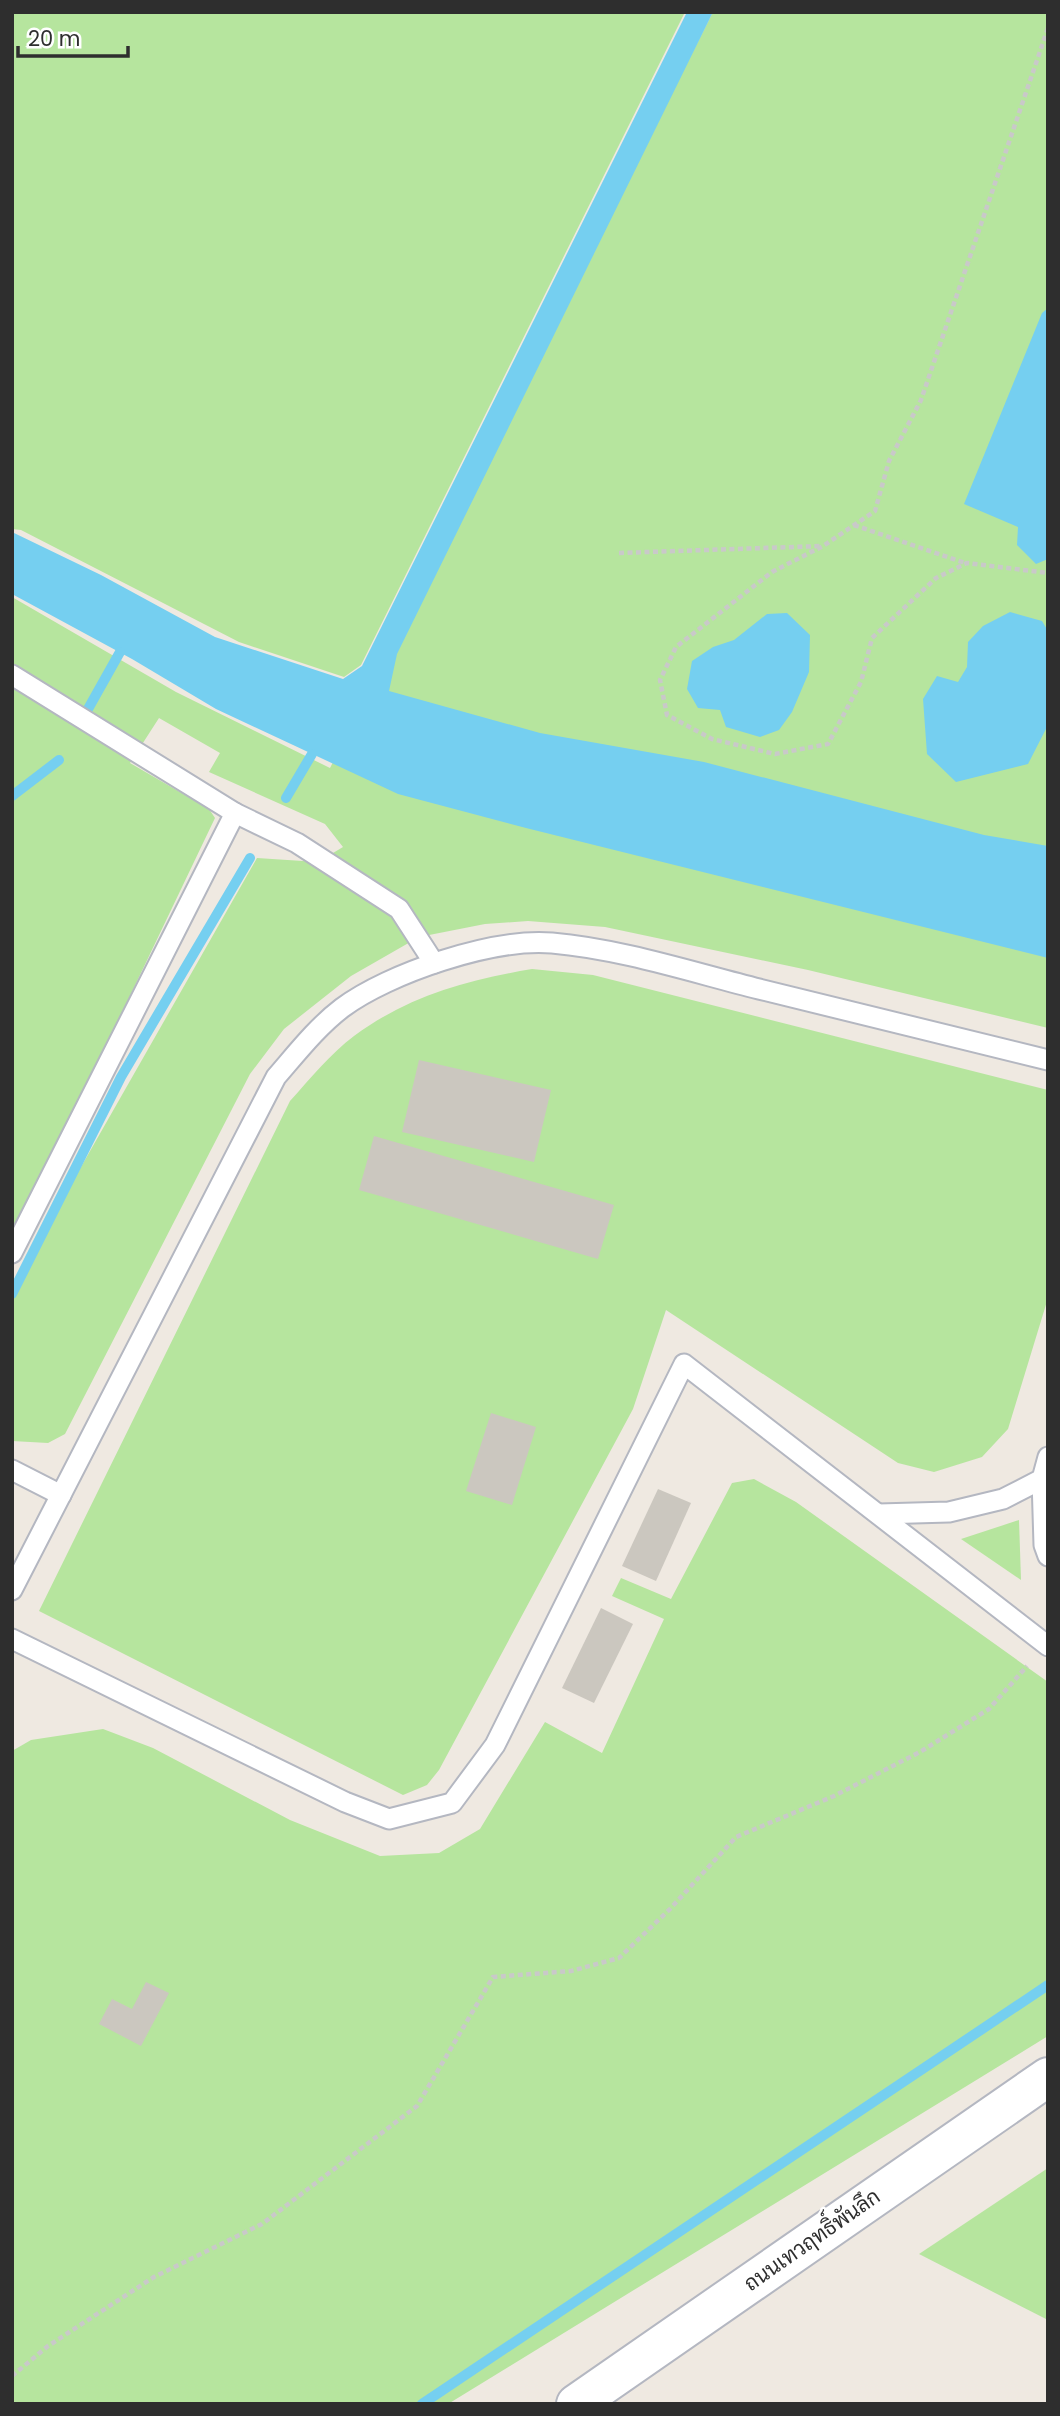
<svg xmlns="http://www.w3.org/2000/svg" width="1060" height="2416" viewBox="0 0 1060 2416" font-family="Poppins,Sarabun,sans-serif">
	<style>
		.green { fill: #b6e59e }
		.water { fill: #75cff0 }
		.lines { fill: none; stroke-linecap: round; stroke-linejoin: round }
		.stream { stroke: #75cff0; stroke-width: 10 }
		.building { fill: #cbc7bf }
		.lane-casing { stroke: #b4b7c1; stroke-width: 23 }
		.street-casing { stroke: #b4b7c1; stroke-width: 42 }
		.path { stroke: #c9c9c9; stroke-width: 4.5; stroke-dasharray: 5 3.5; stroke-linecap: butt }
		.lane { stroke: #fff; stroke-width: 19 }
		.street { stroke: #fff; stroke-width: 38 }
		.labels { text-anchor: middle; stroke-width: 5; stroke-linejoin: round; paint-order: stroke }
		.street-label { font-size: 21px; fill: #2e2e2e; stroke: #fff }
	</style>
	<rect width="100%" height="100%" fill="#efe9e1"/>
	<!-- green -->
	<g class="green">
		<path d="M12 12H685L361 665 344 677 239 642 21 530 12 529Z"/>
		<path d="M713 12H1048V1028L808 970 605 927 528 921 485 924 419 937 351 976 284 1029 250 1074 65 1434 48 1443 12 1441V1288L257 858 318 862 343 847 325 824 209 772 220 753 159 718 130 763 209 809 215 818 52 1159 12 1235V597L176 692 330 768Z"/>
		<path d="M532 969 593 975 1048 1090V1298L1008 1429 982 1457 934 1472 898 1463 666 1310 633 1409 439 1770 427 1785 403 1795 39 1611 290 1101C310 1079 330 1054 354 1036 408 996 467 980 532 969Z"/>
		<path d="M754 1479 796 1502 1048 1682V2036L448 2404H12V1751L31 1740 103 1729 153 1748 290 1820 380 1856 439 1853 480 1829 545 1722 602 1753 664 1619 612 1596 621 1578 671 1599 732 1483Z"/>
		<path d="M1019 1520 1021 1580 961 1539Z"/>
		<path d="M1048 2168V2320L919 2254Z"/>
	</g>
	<!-- water -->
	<g class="water">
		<path d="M687 12H713L397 654 389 691 540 733 704 762 984 835 1048 846V958L526 828 398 794 216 709 132 659 12 594V532L101 575 215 637 343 679 362 666Z"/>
		<path d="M1048 308V559L1036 564 1017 545 1018 527 964 504 1042 313Z"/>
		<path d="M1010 612 1042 621 1048 631V725L1028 764 956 782 927 754 923 699 937 676 958 682 967 667 968 642 983 626Z"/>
		<path d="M787 613 810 635 809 672 792 712 779 730 760 737 726 727 720 710 698 708 687 689 692 661 713 647 734 640 767 614Z"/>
	</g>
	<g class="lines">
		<!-- stream -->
		<g class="stream">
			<path d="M88 709 120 652"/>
			<path d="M12 796 59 760"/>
			<path d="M286 798 312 754"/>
			<path d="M12 1294 121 1077 250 858"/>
			<path d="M422 2404 1048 1985"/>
		</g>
	</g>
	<!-- building -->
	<g class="building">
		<path d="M419 1060 551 1090 534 1162 402 1132Z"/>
		<path d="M374 1136 614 1205 598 1259 359 1190Z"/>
		<path d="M491 1413 536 1427 512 1505 466 1491Z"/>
		<path d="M658 1489 691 1503 656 1581 622 1566Z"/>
		<path d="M601 1608 633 1624 594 1703 562 1688Z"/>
		<path d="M146 1982 169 1993 141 2046 99 2024 112 1999 132 2009Z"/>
	</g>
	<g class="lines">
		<defs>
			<g id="lane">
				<path d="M12 675 235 813 297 843 399 909 434 963"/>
				<path d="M12 1253 235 813"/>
				<path d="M12 1470 61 1495"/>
				<path d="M1042 1479 1044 1545 1048 1556"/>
				<path d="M879 1514 949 1512 1003 1499 1042 1479 1048 1457"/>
				<path d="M12 1590 276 1077C296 1054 317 1027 342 1008 389 973 493 938 552 943 621 949 691 972 759 989 855 1012 951 1036 1048 1060"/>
				<path d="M12 1639 345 1802 389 1819 452 1803 495 1745 684 1364 1048 1646"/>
			</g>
			<path id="street" d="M576 2404 1048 2077"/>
		</defs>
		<!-- lane casing -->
		<use href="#lane" class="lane-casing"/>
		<!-- street casing -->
		<use href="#street" class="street-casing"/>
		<!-- path -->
		<g class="path">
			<path d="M1048 28 921 400 889 461 875 511 823 546 772 572 676 647 660 680 667 715 712 739 775 754 828 744 861 682 872 638 936 578 967 563 1048 573"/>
			<path d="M854 525 965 563"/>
			<path d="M619 553 822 546"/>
			<path d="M12 2376 48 2346 154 2277 262 2224 417 2106 493 1977 571 1971 619 1958 670 1909 736 1837 834 1796 920 1752 989 1709 1027 1666"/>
		</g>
		<!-- lane -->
		<use href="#lane" class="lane"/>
		<!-- street -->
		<use href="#street" class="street"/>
	</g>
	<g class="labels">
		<!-- street labels -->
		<g class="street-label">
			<text transform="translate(812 2240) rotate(-35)" y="7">ถนนเทวฤทธิ์พันลึก</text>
		</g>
	</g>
	<!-- border -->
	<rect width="1060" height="2416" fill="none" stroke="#2e2e2e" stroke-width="28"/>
	<!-- scale -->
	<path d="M18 46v10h110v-10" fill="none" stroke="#2e2e2e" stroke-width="3.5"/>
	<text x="28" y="46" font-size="21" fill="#2e2e2e" stroke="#ffffff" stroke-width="5" paint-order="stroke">20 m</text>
</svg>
